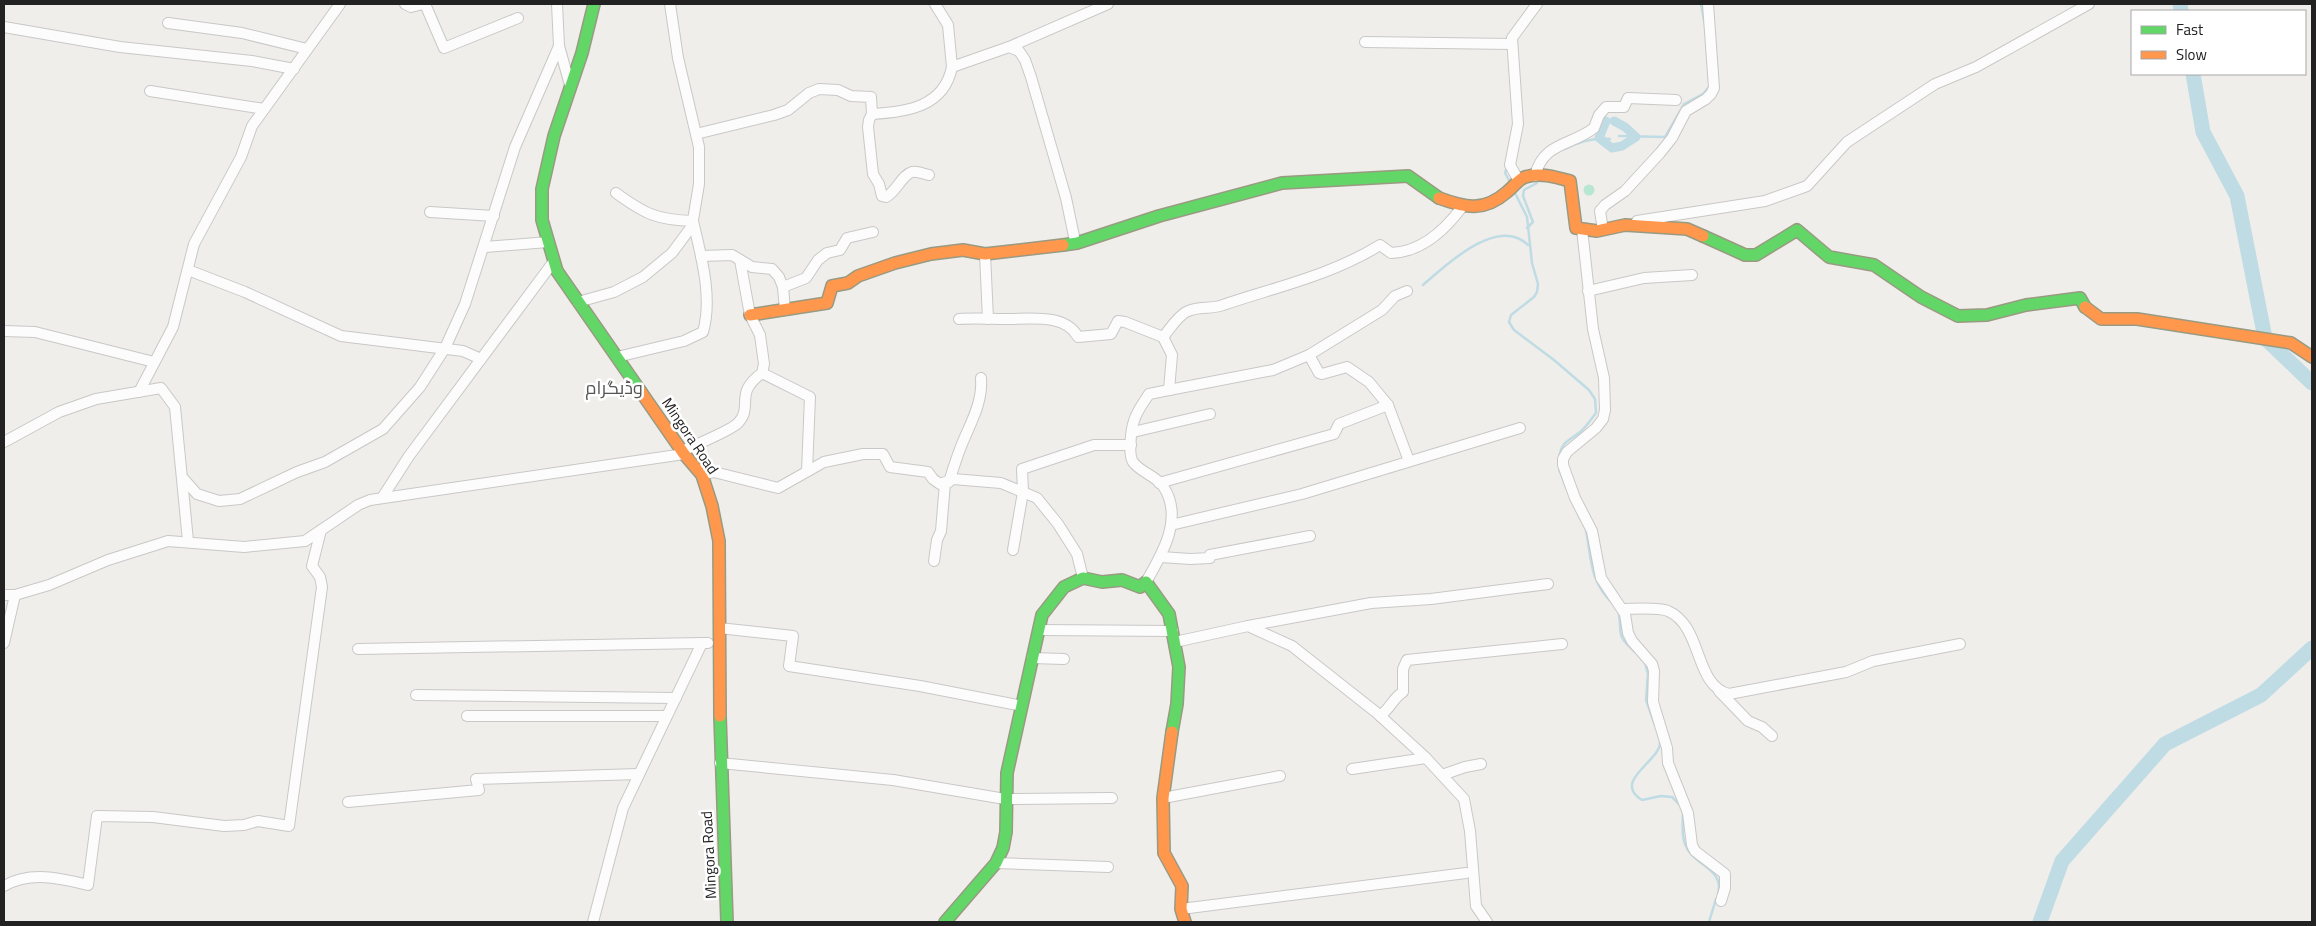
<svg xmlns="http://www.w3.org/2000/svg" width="2316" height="926" viewBox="0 0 2316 926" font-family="'Titillium Web',Cairo,sans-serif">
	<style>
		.pitch { fill: #b7e6d2 }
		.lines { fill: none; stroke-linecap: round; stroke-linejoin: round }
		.stream { stroke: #bfdbe3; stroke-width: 2.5 }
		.canal { stroke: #bfdbe3; stroke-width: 9 }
		.river { stroke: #bfdbe3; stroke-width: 15 }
		.street-casing { stroke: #c9c8c7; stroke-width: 12 }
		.fast-casing { stroke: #999a82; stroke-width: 14 }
		.slow-casing { stroke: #999a82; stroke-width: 14 }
		.street { stroke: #fdfcfc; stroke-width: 10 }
		.fast { stroke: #63d668; stroke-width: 11 }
		.slow { stroke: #ff974d; stroke-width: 11 }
		.labels { text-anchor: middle; stroke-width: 5; stroke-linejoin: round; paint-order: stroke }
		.street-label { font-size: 15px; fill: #222; stroke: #fff }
		.quarter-label { font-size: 18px; fill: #555; stroke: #fff }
	</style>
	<rect width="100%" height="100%" fill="#f0eeeb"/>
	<!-- pitch -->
	<circle class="pitch" cx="1589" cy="190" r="5.5"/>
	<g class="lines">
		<!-- stream -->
		<g class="stream">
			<path d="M1701 4 1705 25"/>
			<path d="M1619 136 1665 137 1684 104 1703 94 1709 87"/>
			<path d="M1565 149C1579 142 1593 137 1610 139"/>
			<path d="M1507 167 1505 173 1510 182"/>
			<path d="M1515 193 1527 217 1532 263 1538 284 1537 292 1534 297 1511 315 1509 322 1514 330 1554 360 1589 390 1595 399 1596 413C1591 419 1586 427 1580 432 1568 442 1562 440 1559 458"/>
			<path d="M1527 228 1533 222 1523 196 1524 190 1537 183"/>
			<path d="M1423 285C1446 265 1498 215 1528 245"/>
			<path d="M1559 469 1566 487"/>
			<path d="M1586 530C1592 561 1589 579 1612 603"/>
			<path d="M1619 614C1622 636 1616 635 1635 652"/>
			<path d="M1645 663 1648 674 1646 700 1655 725"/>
			<path d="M1660 742C1661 761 1611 781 1642 800L1661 796 1672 797 1680 805"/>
			<path d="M1683 812C1683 822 1681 835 1685 844 1693 866 1725 868 1718 894"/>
			<path d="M1709 922 1716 899"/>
		</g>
		<!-- canal -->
		<path class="canal" d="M1606 121 1599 138 1612 148 1622 146 1636 137 1625 127 1614 121"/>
		<!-- river -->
		<g class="river">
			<path d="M2180 4 2181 11"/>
			<path d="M2193 74 2203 132 2237 196 2265 338 2312 383"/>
			<path d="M2040 922 2062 861 2165 744 2261 695 2312 648"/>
		</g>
		<defs>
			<g id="street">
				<path d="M405 4 411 7 423 4"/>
				<path d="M425 4 444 48 518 18"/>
				<path d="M557 4 559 46 570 85"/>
				<path d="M935 4 948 25 952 67 1009 47 1019 51 1025 60 1031 77 1066 198 1075 241 1077 243"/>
				<path d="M168 23 242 33 307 49"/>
				<path d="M4 27 120 47 252 61 294 69"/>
				<path d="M1365 42 1512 44"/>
				<path d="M1009 47 1108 4"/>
				<path d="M150 91 264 109"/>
				<path d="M872 114 869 120 868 127 873 174 879 184 882 196 886 197C896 192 902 175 912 172 917 171 924 174 929 175"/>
				<path d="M696 134 774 115 788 110 809 93 819 89 838 90 851 96 871 97 872 114C907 112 944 107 952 67"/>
				<path d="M1535 176C1543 142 1571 146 1594 128L1599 115 1606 107H1624L1628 98 1676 100"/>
				<path d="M1519 181 1510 165 1518 124 1512 38 1537 4"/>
				<path d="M616 193C645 214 657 220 693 221 701 256 713 297 703 332L684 341 617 357"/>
				<path d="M430 212 494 216"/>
				<path d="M1637 221 1765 201 1807 186 1847 142 1935 84 1976 67 2089 4"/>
				<path d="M1582 229 1593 329 1604 378 1605 410 1603 419 1596 428 1567 452 1563 459V465L1575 498 1592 531 1601 578 1625 614 1628 633 1632 641 1652 664 1654 671 1653 702 1667 748 1668 763 1688 813 1692 845 1695 851 1725 874V888L1721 901"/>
				<path d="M1603 230 1600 211 1605 205 1625 191 1660 153 1672 138 1686 111 1706 99 1711 94 1714 88 1708 4"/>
				<path d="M485 247 548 242"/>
				<path d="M985 254 988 319"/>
				<path d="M701 256 732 255 752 267 772 269 779 277 783 287 806 278 818 260 827 253 840 250 847 238 873 232"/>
				<path d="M188 270 245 292 341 336 463 351 481 359"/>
				<path d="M783 287 785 310"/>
				<path d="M1588 291 1644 278 1692 275"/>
				<path d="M578 302 614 292 643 277 672 253 692 226 699 184V147L678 58 670 4"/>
				<path d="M959 319C975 318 990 319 1006 319 1029 319 1065 313 1078 337L1111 334 1118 321 1125 322 1163 337"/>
				<path d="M4 331 35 332 154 362"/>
				<path d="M1309 355 1319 373 1322 374 1347 367 1369 382 1388 405 1409 461"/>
				<path d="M762 373 810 397 807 471"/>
				<path d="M1169 390 1273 370 1309 355 1382 310 1395 296 1407 291"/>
				<path d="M139 392 173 327 194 244 241 157 252 126 340 4"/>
				<path d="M1133 432 1210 414"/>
				<path d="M4 442 59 412 96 399 161 388 175 407 188 541"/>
				<path d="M682 451C695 445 730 431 738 423 754 406 733 394 762 373L764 364 760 335 750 315 740 260"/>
				<path d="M702 475 714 472 778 488 824 462 863 454H883L890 467 928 472 933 479 940 484 953 479 1001 483 1037 498 1058 524 1077 554 1083 578"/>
				<path d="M182 477 197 494 219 501 240 499 297 472 325 462 383 429 420 387 445 348 465 304 515 147 559 46"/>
				<path d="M949 482C953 469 957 456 962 444 971 422 983 402 981 378"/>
				<path d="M1159 483 1334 434 1339 424 1388 405"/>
				<path d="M382 498 409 456 554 261"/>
				<path d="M1171 525 1302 494 1520 428"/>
				<path d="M1013 550 1023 492 1022 469 1094 445H1131"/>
				<path d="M1161 557 1190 559 1210 558V555L1310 536"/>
				<path d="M934 561 937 540 941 531 945 483"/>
				<path d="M1146 582C1163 553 1184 517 1163 486 1156 476 1140 472 1133 462 1128 455 1131 429 1134 421 1136 412 1144 402 1149 394L1169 390 1172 355 1163 337C1170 329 1177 317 1186 312 1199 305 1210 310 1223 305 1276 287 1332 275 1380 245L1391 253C1421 252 1445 230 1462 207"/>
				<path d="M4 595H15L49 585 108 560 168 541 244 547 305 541 358 505 370 500 684 454"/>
				<path d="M1622 609C1633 609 1658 607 1668 611 1703 626 1694 686 1729 694L1846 672 1873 661 1960 644"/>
				<path d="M1248 626 1371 603 1431 599 1548 584"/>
				<path d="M719 628 793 636 789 666 920 686 1022 706"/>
				<path d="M1039 630 1173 631"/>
				<path d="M1175 642 1248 626 1292 646 1377 713 1426 758 1464 799 1470 831 1476 906 1487 922"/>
				<path d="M4 643 15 595"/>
				<path d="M358 649 702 643"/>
				<path d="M1032 658 1064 659"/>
				<path d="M1719 691 1748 721 1762 727 1772 736"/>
				<path d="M416 695 676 698"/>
				<path d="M467 716H666"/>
				<path d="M1380 716C1390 709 1393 698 1403 692V669L1407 660 1562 644"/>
				<path d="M720 763 893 780 1005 799 1112 798"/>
				<path d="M1352 769 1426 758"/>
				<path d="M1442 775 1465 767 1481 764"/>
				<path d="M1163 798 1280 776"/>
				<path d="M348 802 479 790 476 779 639 774"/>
				<path d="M996 863 1108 867"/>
				<path d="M4 886C30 871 60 878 88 885L97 816 153 817 224 826 244 825 258 821 289 826 322 587 320 577 312 566 321 530"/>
				<path d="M1181 909 1466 873"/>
				<path d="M593 922 623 808 702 643H708"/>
			</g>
			<g id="fast">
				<path d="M594 4 582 53 554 136 542 189V220L557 271 641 392"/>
				<path d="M1703 236 1745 255H1756L1797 230 1829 257 1874 265 1921 297 1958 316 1987 315 2026 305 2080 298 2085 307"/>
				<path d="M1063 245 1077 243 1159 216 1282 183 1408 176 1439 198"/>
				<path d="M720 716 727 922"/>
				<path d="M945 922 996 863 1003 848 1006 832 1007 773 1042 615 1064 587 1083 578 1102 582 1122 580 1140 587 1146 582 1169 614 1179 667 1177 704 1172 732"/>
			</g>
			<g id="slow">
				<path d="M1439 198C1466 208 1484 212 1507 192 1512 188 1519 179 1525 177 1539 172 1556 177 1570 181L1576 228 1597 231 1625 225 1687 229 1703 236"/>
				<path d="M2085 307 2101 319H2137L2291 343 2312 357"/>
				<path d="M750 315 827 303 832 286 848 283 858 276 895 263 931 254 963 250 985 254 1063 245"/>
				<path d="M641 392 684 454 702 475 712 506 719 541 720 716"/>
				<path d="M1172 732 1163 798 1164 853 1182 886 1181 909 1185 922"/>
			</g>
		</defs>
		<!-- street casing -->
		<use href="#street" class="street-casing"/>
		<!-- fast casing -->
		<use href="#fast" class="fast-casing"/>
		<!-- slow casing -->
		<use href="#slow" class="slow-casing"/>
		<!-- street -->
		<use href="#street" class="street"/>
		<!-- fast -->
		<use href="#fast" class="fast"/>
		<!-- slow -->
		<use href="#slow" class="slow"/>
	</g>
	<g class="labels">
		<!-- street labels -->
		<g class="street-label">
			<text transform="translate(690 436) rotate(56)" y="5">Mingora Road</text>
			<text transform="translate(709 855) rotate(-93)" y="5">Mingora Road</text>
		</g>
		<!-- quarter labels -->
		<g class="quarter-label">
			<text x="614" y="394">وڈیگرام</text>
		</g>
	</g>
	<!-- border -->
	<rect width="2316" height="926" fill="none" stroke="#222222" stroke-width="10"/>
	<!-- legend -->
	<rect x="2131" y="10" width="175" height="65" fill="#ffffff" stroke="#a7a7a7"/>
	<rect x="2141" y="26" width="25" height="8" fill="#63d668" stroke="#a7a7a7"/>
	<text x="2176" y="35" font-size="15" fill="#222222">Fast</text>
	<rect x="2141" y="51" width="25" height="8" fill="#ff974d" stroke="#a7a7a7"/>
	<text x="2176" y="60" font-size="15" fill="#222222">Slow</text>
</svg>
